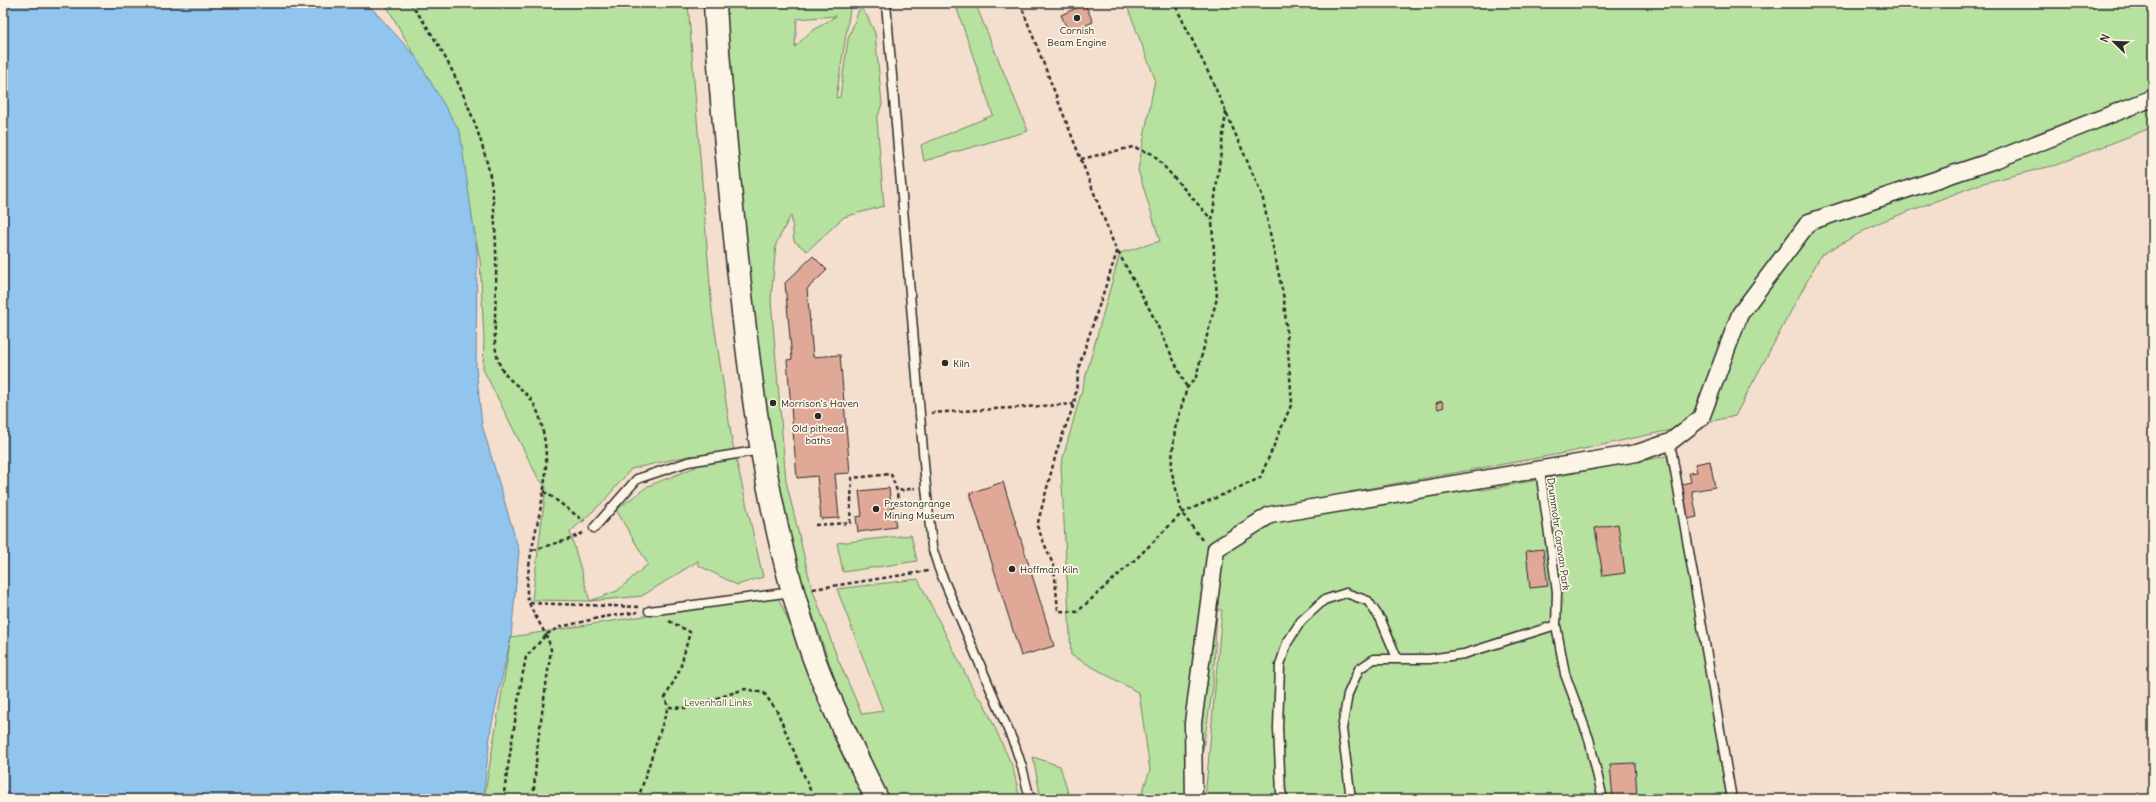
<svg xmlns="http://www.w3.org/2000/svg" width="2156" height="802" viewBox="0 0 2156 802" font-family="Delius,sans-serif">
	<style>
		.green { fill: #b6e19e; stroke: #708664; fill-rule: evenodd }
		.water { fill: #92c5ee; stroke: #6987a0 }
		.building { fill: #e0a997; stroke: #2b2b2b }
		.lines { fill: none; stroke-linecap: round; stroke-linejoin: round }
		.service-casing { stroke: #2b2b2b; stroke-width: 11 }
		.minor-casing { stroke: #2b2b2b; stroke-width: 19 }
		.secondary-casing { stroke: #2b2b2b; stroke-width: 25 }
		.path { stroke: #2b2b2b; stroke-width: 2.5; stroke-dasharray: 4 3; stroke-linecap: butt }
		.service { stroke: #fcf5e5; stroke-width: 8 }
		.minor { stroke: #fcf5e5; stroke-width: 16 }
		.secondary { stroke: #fcf5e5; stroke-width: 22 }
		.poi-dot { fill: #2b2b2b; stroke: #fcf5e5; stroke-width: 1.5 }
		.labels { text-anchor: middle; stroke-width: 3.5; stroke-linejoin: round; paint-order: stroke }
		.poi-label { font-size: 10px; fill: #2b2b2b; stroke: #fcf5e5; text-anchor: start }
		.street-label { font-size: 10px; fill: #2b2b2b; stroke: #fcf5e5 }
		.park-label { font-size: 10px; fill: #4e5848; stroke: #fcf5e5 }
	</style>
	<rect width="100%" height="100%" fill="#f4dece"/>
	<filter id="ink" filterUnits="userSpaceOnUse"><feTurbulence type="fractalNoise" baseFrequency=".025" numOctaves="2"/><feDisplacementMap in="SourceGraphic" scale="8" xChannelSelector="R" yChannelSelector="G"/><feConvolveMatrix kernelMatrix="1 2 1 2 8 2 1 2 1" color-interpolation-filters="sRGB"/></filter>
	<g filter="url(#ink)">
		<!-- green -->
		<g class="green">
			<path d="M385 3H688L712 311 732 441 763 577 737 585 698 565V561L642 596 590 601 532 600 546 487 538 478 483 369 484 339 480 260 454 125ZM693 455 696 467 648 486 616 510 648 564 617 591 590 601 570 532 603 502 631 469Z"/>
			<path d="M725 3H851L836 98 840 97 848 39 860 7 867 16 875 33 882 104 877 119 884 206 844 217 807 251 794 241 791 215 776 244 771 300 786 481 811 585 837 657 862 714 883 711 837 589 918 579 976 695 983 701 1013 768 1020 799H889L848 717 802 584 785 520 771 448 757 355 729 86ZM836 16 809 33 795 47 797 19Z"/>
			<path d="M975 3 1028 131 924 161 921 145 993 115 957 9Z"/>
			<path d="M1126 3H2153V127L2056 165 1983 183 1878 223 1821 255 1735 416 1565 453 1349 492 1474 488 1483 490 1667 456 1686 552 1727 799H1205L1222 610H1217L1213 686 1195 799H1140L1150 770 1139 693 1071 655 1061 465 1120 253 1160 241 1138 170 1155 79Z"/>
			<path d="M911 535 917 561 843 572 837 543Z"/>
			<path d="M777 595 866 799H484L511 637Z"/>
			<path d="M1033 757 1060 766 1070 799H1041Z"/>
		</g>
		<!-- water -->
		<path class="water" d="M3 3H367L416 57 460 132 477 251 476 368 482 425 519 551 511 637 491 728 483 799H3Z"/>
		<!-- building -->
		<g class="building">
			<path d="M1085 4 1093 22 1069 33 1061 15Z"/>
			<path d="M813 256 827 270 807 289 813 357 840 355 850 473 835 474 839 518 821 519 817 476 797 478 787 360 792 359 785 283Z"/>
			<path d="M1442 401 1444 407 1438 409 1436 403Z"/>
			<path d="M1710 461 1715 487 1692 491 1697 517 1688 519 1682 484 1691 482 1689 473 1697 472 1695 464Z"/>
			<path d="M1003 482 1054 646 1021 656 970 493Z"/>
			<path d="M889 488 892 513H894L896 527 858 532 856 517 862 516 859 491Z"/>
			<path d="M1618 524 1625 573 1603 576 1595 528Z"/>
			<path d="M1543 549 1548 586 1530 588 1526 551Z"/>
			<path d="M1635 763 1637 798 1613 799 1610 764Z"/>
		</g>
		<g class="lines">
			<defs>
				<g id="service">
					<path d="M886 3 926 487 932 547 939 569 1015 746 1022 767 1030 799"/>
					<path d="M1670 442 1732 799"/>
					<path d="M1540 470 1557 592 1556 625 1565 674 1589 739 1603 799"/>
					<path d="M594 528 637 479 688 462 761 450"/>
					<path d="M649 611 792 592"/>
					<path d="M1284 799 1281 792 1278 728 1280 665 1287 643 1301 621 1324 600 1346 593 1368 601 1381 620 1397 658"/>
					<path d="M1351 799 1342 729 1348 694 1359 669 1374 659H1429L1464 654 1556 625"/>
				</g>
				<path id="minor" d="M1194 799 1193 723 1216 549 1270 515 1637 453 1670 442 1701 418 1740 314 1809 222 1992 161 2153 98"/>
				<path id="secondary" d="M715 3C719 81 727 159 735 237 749 378 766 521 813 656 831 705 854 752 877 799"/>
			</defs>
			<!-- service casing -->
			<use href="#service" class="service-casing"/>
			<!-- minor casing -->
			<use href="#minor" class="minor-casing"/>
			<!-- secondary casing -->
			<use href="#secondary" class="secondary-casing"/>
			<!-- path -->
			<g class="path">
				<path d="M410 3C446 49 476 115 489 171 493 189 494 209 495 226 497 256 496 287 495 317 495 328 494 340 496 351 501 379 513 379 529 397 537 407 541 419 543 432 555 487 527 540 527 593 527 609 548 631 551 650L538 741 533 799"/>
				<path d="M1020 3 1117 252 1080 363 1074 404 1057 450 1037 526 1054 567 1058 611 1077 612 1137 558 1182 513 1260 478 1292 403 1284 299 1262 195 1211 78 1174 3"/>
				<path d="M1081 159 1133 147 1153 154 1212 220"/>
				<path d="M1118 252 1151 312 1187 388"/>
				<path d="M931 413 1074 404"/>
				<path d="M544 491 584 521"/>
				<path d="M891 506 898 505 897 491"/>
				<path d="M815 525 850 523 852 478 891 474 897 491 915 488"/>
				<path d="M1202 540 1182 513 1171 469 1175 429 1187 388 1196 377 1217 298 1212 221 1226 112"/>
				<path d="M533 550 570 539 583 533"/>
				<path d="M813 589 928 571"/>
				<path d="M530 603 639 607"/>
				<path d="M669 621 690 632 680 669 665 698 668 707 686 708 745 689 764 693 777 711 814 799"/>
				<path d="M503 799 521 683 526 657 547 634 560 627 603 617 638 612"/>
				<path d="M638 799 668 707"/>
			</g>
			<!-- service -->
			<use href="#service" class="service"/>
			<!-- minor -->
			<use href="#minor" class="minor"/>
			<!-- secondary -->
			<use href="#secondary" class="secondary"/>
		</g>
	</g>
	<!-- markers -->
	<g class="poi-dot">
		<circle cx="1077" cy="18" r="4"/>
		<circle cx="945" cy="363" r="4"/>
		<circle cx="773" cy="403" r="4"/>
		<circle cx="818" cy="416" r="4"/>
		<circle cx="876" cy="509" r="4"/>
		<circle cx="1012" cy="569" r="4"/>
	</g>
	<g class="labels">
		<!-- poi labels -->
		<g class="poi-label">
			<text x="1077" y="34" text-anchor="middle">Cornish<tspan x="1077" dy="12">Beam Engine</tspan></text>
			<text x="953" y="367">Kiln</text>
			<text x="781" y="407">Morrison's Haven</text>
			<text x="818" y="432" text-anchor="middle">Old pithead<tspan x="818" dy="12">baths</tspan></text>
			<text x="884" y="507">Prestongrange<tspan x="884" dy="12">Mining Museum</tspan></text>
			<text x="1020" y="573">Hoffman Kiln</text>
		</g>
		<!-- street labels -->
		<g class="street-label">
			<text transform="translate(1559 534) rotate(82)" y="4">Drummohr Caravan Park</text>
		</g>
		<!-- park labels -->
		<g class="park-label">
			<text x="718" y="706">Levenhall Links</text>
		</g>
	</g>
	<!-- margin -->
	<rect width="2156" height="802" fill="none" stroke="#fcf5e5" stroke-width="16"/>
	<rect x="8" y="8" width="2140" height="786" fill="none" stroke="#2b2b2b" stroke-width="1.5" filter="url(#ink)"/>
	<!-- north arrow -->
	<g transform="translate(2114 42) rotate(293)" stroke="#fcf5e5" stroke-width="3" paint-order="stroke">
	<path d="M0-3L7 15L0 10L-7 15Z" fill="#2b2b2b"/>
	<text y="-6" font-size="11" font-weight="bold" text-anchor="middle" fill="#2b2b2b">N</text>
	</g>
</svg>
